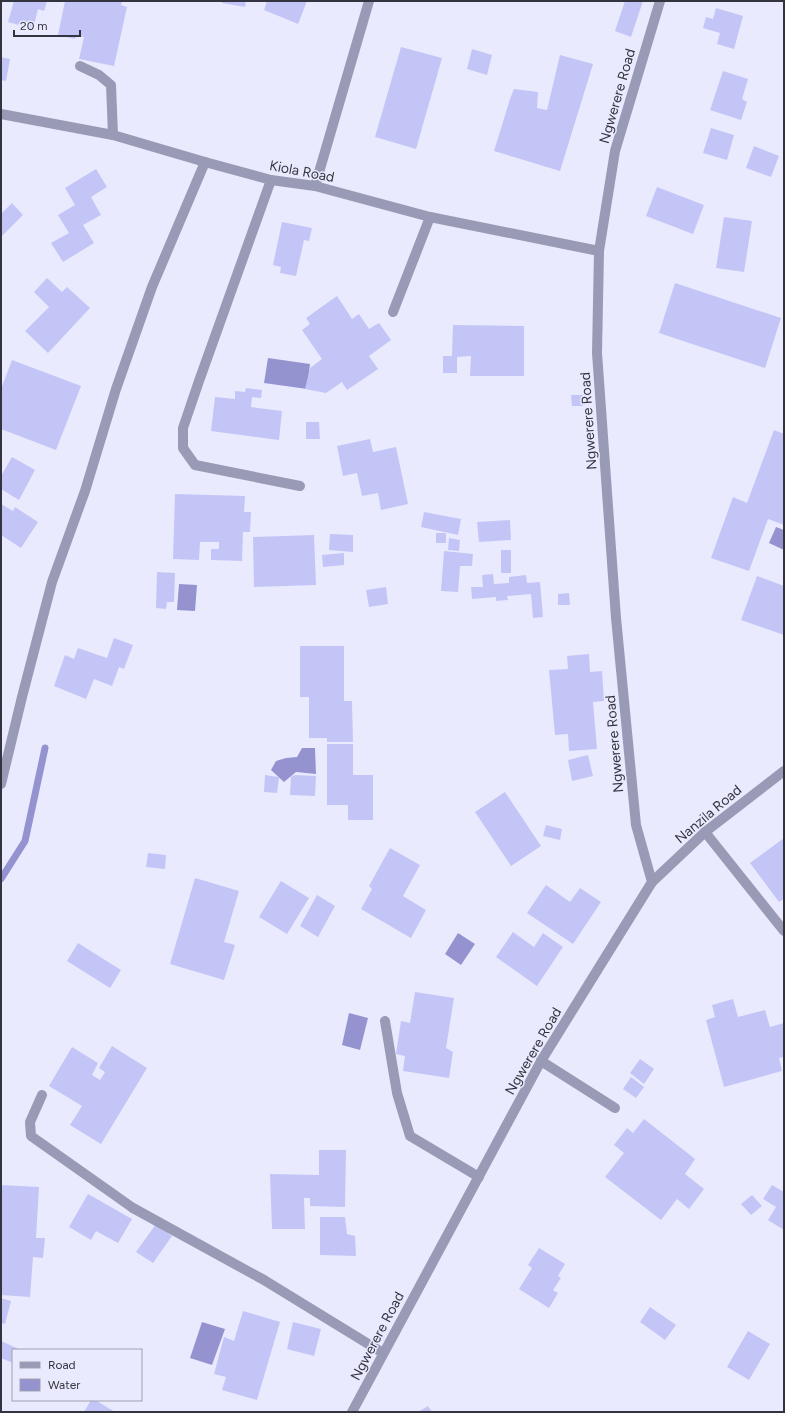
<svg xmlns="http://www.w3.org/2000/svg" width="785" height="1413" viewBox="0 0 785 1413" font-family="Figtree,sans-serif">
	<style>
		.water { fill: #9493cf }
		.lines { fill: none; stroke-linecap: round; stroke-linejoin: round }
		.stream { stroke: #9493cf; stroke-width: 7 }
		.building { fill: #c4c5f7 }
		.service { stroke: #999ab5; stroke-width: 10 }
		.minor { stroke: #999ab5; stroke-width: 10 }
		.tertiary { stroke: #999ab5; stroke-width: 10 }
		.labels { text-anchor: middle; stroke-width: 3; stroke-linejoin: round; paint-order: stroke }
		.street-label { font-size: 14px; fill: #343441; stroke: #eaeafe }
	</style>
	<rect width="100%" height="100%" fill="#eaeafe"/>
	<!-- water -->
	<g class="water">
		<path d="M268 358 310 364 307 389 264 383Z"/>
		<path d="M776 527 784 530V550L769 543Z"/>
		<path d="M179 584 197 585 195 611 177 610Z"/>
		<path d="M302 748H315L316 774 296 772 284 782 271 770 276 761 286 758 297 757Z"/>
		<path d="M458 933 475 944 461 965 445 954Z"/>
		<path d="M349 1013 368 1018 360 1050 342 1045Z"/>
		<path d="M202 1322 225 1329 212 1365 190 1358Z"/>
	</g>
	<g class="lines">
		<!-- stream -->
		<path class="stream" d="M1 879 25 841 45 748"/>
	</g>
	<!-- building -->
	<g class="building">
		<path d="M14 1H47L44 11 38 9 33 29 8 22Z"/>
		<path d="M65 1H122L121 5 127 7 114 66 79 59 84 37 76 36 75 39 58 35Z"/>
		<path d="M222 1H246L245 7 222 3Z"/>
		<path d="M267 1H307L298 24 264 10Z"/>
		<path d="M625 1H643L631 37 615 31Z"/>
		<path d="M716 8 743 16 734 49 717 44 720 33 703 28 706 17 713 19Z"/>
		<path d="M401 47 442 58 416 149 375 137Z"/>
		<path d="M472 49 492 55 487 75 467 69Z"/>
		<path d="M560 55 593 64 560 171 494 151 510 99 514 89 538 92 537 108 547 110Z"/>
		<path d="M1 57 10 59 6 81 1 80Z"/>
		<path d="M723 71 748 79 742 99 747 102 741 120 710 110Z"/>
		<path d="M711 128 734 135 727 160 703 153Z"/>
		<path d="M754 146 779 156 771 177 746 168Z"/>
		<path d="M96 169 107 187 91 197 101 215 83 225 94 243 63 262 51 243 69 233 58 215 75 205 65 188Z"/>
		<path d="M657 187 704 205 693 234 646 216Z"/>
		<path d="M12 203 23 215 1 237V214Z"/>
		<path d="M724 217 752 221 744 272 716 268Z"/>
		<path d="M282 222 312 228 309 241 304 240 296 276 280 273 281 267 273 265Z"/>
		<path d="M47 278 62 292 67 287 90 308 48 353 25 331 49 307 34 292Z"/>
		<path d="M675 283 781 318 765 368 659 333Z"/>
		<path d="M337 296 352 319 359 314 369 329 379 323 391 340 369 356 378 369 347 390 342 382 326 393 305 389 310 368 322 359 302 330 310 324 306 318Z"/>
		<path d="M453 325 524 326V376H470L471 356 457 357V373H443V356H452Z"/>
		<path d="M12 360 81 386 56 450 1 429V389Z"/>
		<path d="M246 388 262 390 261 398 252 397 251 407 282 411 279 440 211 431 215 397 235 399V391L245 392Z"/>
		<path d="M571 395H583V406H572Z"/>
		<path d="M306 422H319L320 439H306Z"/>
		<path d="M774 430 784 434V525L768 519 749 571 711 558 733 497 747 503Z"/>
		<path d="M370 439 373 452 396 447 408 504 381 510 378 493 362 496 357 473 343 476 337 446Z"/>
		<path d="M12 457 35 470 19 500 1 489V476Z"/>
		<path d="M175 494 245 496 244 512H251L250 532H243L242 561 211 560V549H219V542H200L199 560 173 559Z"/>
		<path d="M1 504 13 511 15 507 38 522 21 548 1 535Z"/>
		<path d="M424 512 461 519 458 535 421 527Z"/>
		<path d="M510 520 511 540 479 542 477 522Z"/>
		<rect x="436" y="533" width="10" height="10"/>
		<path d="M330 534 353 535V552L329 550Z"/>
		<path d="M314 535 316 585 254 587 253 537Z"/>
		<path d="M449 538 460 540 459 551 448 550Z"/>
		<rect x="501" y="550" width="10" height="23"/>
		<path d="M444 551 473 554 472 566H460L458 592 441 591Z"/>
		<path d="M344 553V565L323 567 322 555Z"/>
		<path d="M157 572 175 573 174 602H167L166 609 156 608Z"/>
		<path d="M493 574 494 584 509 583V577L526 575 527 583 540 582 543 617 533 618 531 594 507 596 508 600 496 601V597L472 599 471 587H483L482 575Z"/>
		<path d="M757 576 784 586V635L741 620Z"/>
		<path d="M386 587 388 604 369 607 366 590Z"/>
		<path d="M569 593 570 605H558V594Z"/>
		<path d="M114 638 133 645 124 669 119 667 112 686 94 679 86 699 54 686 65 655 74 659 78 648 107 658Z"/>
		<path d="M300 646H344V701H352L353 742H327V738H309V697H300Z"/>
		<path d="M589 654 590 672 602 671 604 701 593 702 597 749 569 751 568 734 555 735 549 670 568 669 567 656Z"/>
		<path d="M327 744H353V775H373V820H348V805H327Z"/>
		<path d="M588 755 593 776 572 781 568 760Z"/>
		<path d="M265 775 279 777 277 793 264 792Z"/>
		<path d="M295 775 316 776 315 796 290 795 291 777Z"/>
		<path d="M505 792 541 846 511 866 475 812Z"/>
		<path d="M546 825 562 829 560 840 543 836Z"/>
		<path d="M784 838V899L779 902 750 863Z"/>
		<path d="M390 848 420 865 403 896 426 910 411 938 361 909 372 889 369 886Z"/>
		<path d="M148 853 166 855 165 869 146 867Z"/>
		<path d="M195 878 239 891 224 942 235 945 224 980 170 964Z"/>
		<path d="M281 881 309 898 287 934 259 917Z"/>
		<path d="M546 885 570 902 580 888 601 902 573 944 527 913Z"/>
		<path d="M317 895 335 906 318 937 300 926Z"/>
		<path d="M513 932 534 947 543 933 563 947 537 986 496 957Z"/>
		<path d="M78 943 121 970 110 988 67 961Z"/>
		<path d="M415 992 454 998 446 1048 453 1052 449 1078 403 1071 405 1056 396 1054 401 1021 410 1023Z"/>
		<path d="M733 999 738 1017 765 1010 770 1027 784 1023V1057L779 1058 782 1071 724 1087 706 1020 715 1017 712 1005Z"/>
		<path d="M112 1046 147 1068 101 1144 70 1125 82 1106 49 1086 72 1047 98 1063 92 1075 100 1080 105 1072 99 1068Z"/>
		<path d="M640 1059 654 1069 644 1084 630 1073Z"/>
		<path d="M631 1077 644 1087 636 1098 623 1089Z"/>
		<path d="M644 1119 695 1159 685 1174 704 1189 689 1209 677 1199 661 1220 605 1177 624 1153 614 1145 627 1128 633 1133Z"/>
		<path d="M319 1150H346L345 1207 310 1206V1198H304L305 1229H272L270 1174 319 1175Z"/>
		<path d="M1 1185 39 1187 36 1238H45L43 1258 33 1257 30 1297 1 1295Z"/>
		<path d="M772 1185 784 1192V1230L768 1220 776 1207 763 1199Z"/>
		<path d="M88 1194 132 1219 118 1243 96 1231 91 1240 69 1227Z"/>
		<path d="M752 1195 762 1206 751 1215 741 1204Z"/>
		<path d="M320 1217H345L347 1234 355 1236 356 1256 320 1255Z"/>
		<path d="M156 1224 172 1236 153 1263 136 1252Z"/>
		<path d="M539 1248 565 1264 558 1276 561 1278 553 1290 558 1293 549 1308 519 1289 532 1268 528 1265Z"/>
		<path d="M1 1298 11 1301 5 1324 1 1323Z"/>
		<path d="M650 1307 676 1325 665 1340 640 1322Z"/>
		<path d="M243 1311 280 1322 257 1400 222 1390 226 1377 214 1374 224 1337 234 1341Z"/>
		<path d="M293 1322 321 1329 314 1356 287 1349Z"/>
		<path d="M748 1331 770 1344 749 1380 727 1367Z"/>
		<path d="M1 1341 21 1350H13V1363L1 1358Z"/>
		<path d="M91 1400H95L115 1412H84Z"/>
		<path d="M428 1406 432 1412H418Z"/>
	</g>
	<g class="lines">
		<!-- service -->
		<g class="service">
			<path d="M80 66 99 75 111 85 113 135"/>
			<path d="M393 312 430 217"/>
			<path d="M385 1021 397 1093 410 1136 479 1177"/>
			<path d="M541 1061 615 1108"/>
			<path d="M42 1095 30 1122 31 1136 133 1208"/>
		</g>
		<!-- minor -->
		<g class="minor">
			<path d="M1 114 113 135 205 162 271 180 315 186 430 217 599 251"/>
			<path d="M271 180 199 381 183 428V448L195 465 300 486"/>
			<path d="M315 186 369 1"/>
			<path d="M1 784 22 697 52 582 85 491 116 389 152 287 205 162"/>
			<path d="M705 832 784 931"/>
			<path d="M652 882 705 832 784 771"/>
			<path d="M133 1208 264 1280 383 1353"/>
		</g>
		<!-- tertiary -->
		<path class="tertiary" d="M352 1412 541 1061 652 882 636 825 616 618 597 353 599 251 615 151 660 1"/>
	</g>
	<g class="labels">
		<!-- street labels -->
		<g class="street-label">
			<text transform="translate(617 96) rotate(-74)" y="5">Ngwerere Road</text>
			<text transform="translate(302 171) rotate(11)" y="5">Kiola Road</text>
			<text transform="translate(588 421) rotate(-94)" y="5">Ngwerere Road</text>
			<text transform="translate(614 744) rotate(-95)" y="5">Ngwerere Road</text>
			<text transform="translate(708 814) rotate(-40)" y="5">Nanzila Road</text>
			<text transform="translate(533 1051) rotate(-60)" y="5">Ngwerere Road</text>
			<text transform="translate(377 1336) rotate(-62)" y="5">Ngwerere Road</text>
		</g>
	</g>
	<!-- border -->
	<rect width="785" height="1413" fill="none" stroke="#343441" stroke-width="4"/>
	<!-- legend -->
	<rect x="12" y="1349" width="130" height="52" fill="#eaeafe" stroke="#a1a1b2"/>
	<rect x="20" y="1362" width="20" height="6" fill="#999ab5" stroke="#a1a1b2"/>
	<text x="48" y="1369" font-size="12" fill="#343441">Road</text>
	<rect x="20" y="1379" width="20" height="12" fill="#9493cf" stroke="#a1a1b2"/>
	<text x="48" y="1389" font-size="12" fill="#343441">Water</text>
	<!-- scale -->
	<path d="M14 30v6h66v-6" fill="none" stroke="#343441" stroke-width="2"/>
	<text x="20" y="30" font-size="12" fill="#343441" stroke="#eaeafe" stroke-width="3" paint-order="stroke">20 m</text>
</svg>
